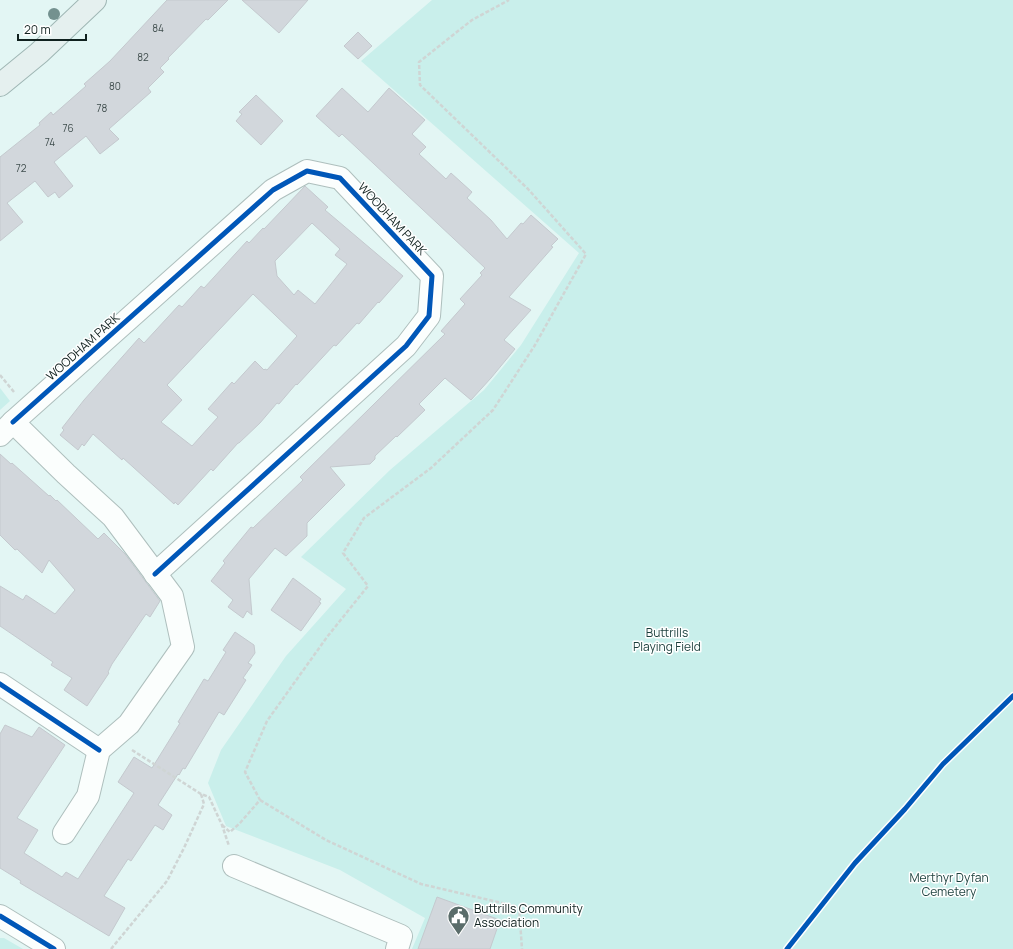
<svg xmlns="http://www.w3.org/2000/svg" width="1013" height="949" viewBox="0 0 1013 949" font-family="Manrope,sans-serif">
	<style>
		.green { fill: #c9efeb }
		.building { fill: #d2d7dc; stroke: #c4c9ce; fill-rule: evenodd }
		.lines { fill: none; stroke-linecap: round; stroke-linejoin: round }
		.minor-casing { stroke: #aebfbd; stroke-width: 24 }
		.major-casing { stroke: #9fb6b4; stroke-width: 24 }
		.path { stroke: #cfd5d4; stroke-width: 2.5; stroke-dasharray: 4 2; stroke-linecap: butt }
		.minor { stroke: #fbfefd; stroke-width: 22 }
		.major { stroke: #e5f0ef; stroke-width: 22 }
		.cycleway-casing { stroke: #fff; stroke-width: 8 }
		.cycleway { stroke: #0057b8; stroke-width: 5 }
		.tree { fill: #74918f }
		.labels { text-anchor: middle; stroke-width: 3; stroke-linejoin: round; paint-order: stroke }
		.number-label { font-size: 10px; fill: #404e4e }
		.street-label { font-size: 12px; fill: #10211f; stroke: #fff }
		.park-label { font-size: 12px; fill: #1a3f3c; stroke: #fff }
		.poi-label { font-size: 12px; fill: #10211f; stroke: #fff; text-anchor: start }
	</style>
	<rect width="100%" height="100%" fill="#e3f6f4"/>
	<!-- green -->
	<g class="green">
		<path d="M432 0H1013V949H412L425 918 340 870 226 826 208 783 221 750 286 656 346 589 301 557 390 470 484 390 521 345 579 253 361 61Z"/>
		<path d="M0 388 10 401 0 410Z"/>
		<path d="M0 938H4L23 949H0Z"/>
	</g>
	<!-- building -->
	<g class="building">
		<path d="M167 0H228L208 20 206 19 168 58 169 59 160 68 164 72 148 88 151 92 109 129 119 139 100 154 86 136 54 162 73 186 59 198 55 192 48 197 35 181 7 203 23 222 0 241V157L40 125 39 123 51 112 53 115 86 86 84 84 110 61Z"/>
		<path d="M242 0H308L279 33Z"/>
		<path d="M358 32 372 46 358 59 344 46Z"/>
		<path d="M342 88 368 112 389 88 425 120 412 134 426 147 419 154 446 179 451 173 472 192 467 198 491 220 507 239 521 223 523 224 531 215 558 239 551 246 553 247 509 297 531 310 504 340 515 349 491 378 471 400 445 378 419 404 425 410 397 437 396 436 375 456V459L370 464 330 467 345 485 307 523V536L286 556 275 548 249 579 252 615 247 611 243 618 228 607 233 600 211 581 225 563 223 561 251 527 253 528 303 480 300 477 445 334 441 331 465 304 460 299 482 275 480 273 485 268 342 134 339 137 316 116Z"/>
		<path d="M256 95 283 121 261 145 236 121 242 114 239 112Z"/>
		<path d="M305 186 328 207 325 210 403 276 379 303 378 302 359 324 357 323 336 346 334 345 297 385 296 384 279 404 277 403 260 423 239 443H238L213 471 211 469 178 505 175 502 174 504 123 458 122 460 93 434 84 446 82 444 78 450 60 435 64 430 62 428 84 400 139 338 144 343 179 305 182 307 201 286 204 288 247 241 249 243 263 228 264 229ZM312 223 340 249 335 255 347 264 315 304 298 290 294 295 277 276 275 261ZM253 294 297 336 267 370 265 369 264 370 255 361 234 384 232 382 208 409 218 417 192 446 161 422 182 400 167 385Z"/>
		<path d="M0 454 11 464 12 463 49 496 50 495 56 501 57 500 98 539 104 533 125 554 160 601 150 617 146 614 112 664 108 672 109 673 87 706 64 690 72 678 51 665 53 662 0 626V586L23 600 26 595 55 614 75 590 49 560 42 573 17 549 15 550 0 535Z"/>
		<path d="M293 578 321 599 319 602 321 603 301 631 271 610Z"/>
		<path d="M235 632 254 645 255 653 248 663 252 665 243 678 246 680 224 715 219 712 185 769 183 768 179 775 178 774 158 805 172 815 163 830 155 825 131 861 128 859 104 896 125 908 109 936 20 883 21 881 0 868V734L5 725 32 737 39 727 65 745 17 818 38 830 24 853 62 877 66 872 78 879 134 793 118 782 134 757 152 768 180 723 178 722 204 679 208 681 226 652 223 650Z"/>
		<path d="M437 897 500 920 490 949H418Z"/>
	</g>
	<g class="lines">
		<defs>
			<g id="minor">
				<path d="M13 422 273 190 307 171 340 178 432 276 429 316 406 346 155 574"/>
				<path d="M0 435 13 422 66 474 113 517 172 596 183 647 129 724 99 750 88 796 64 833"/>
				<path d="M0 684 99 750"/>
				<path d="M234 866 401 936 397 949"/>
				<path d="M0 916 54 949"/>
			</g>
			<path id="major" d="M0 85 39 53 95 0"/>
		</defs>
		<!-- minor casing -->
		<use href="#minor" class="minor-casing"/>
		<!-- major casing -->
		<use href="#major" class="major-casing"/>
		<!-- path -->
		<g class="path">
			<path d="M0 375 14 392"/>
			<path d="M132 750 201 794 209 797 222 825 229 846"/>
			<path d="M260 800 326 840 421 884 519 907 522 949"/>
			<path d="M222 825 230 832 240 823 260 800 245 772 267 721 327 637 368 586 343 553 364 518 431 468 493 410 535 345 586 254 528 189 420 85 419 62 472 20 509 0"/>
			<path d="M111 949 167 881 184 848 204 804 201 794"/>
		</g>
		<!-- minor -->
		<use href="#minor" class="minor"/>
		<!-- major -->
		<use href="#major" class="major"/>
		<defs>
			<g id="cycleway">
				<path d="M13 422 273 190 307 171 340 178 432 276 429 316 406 346 155 574"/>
				<path d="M0 684 99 750"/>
				<path d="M0 916 54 949"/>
				<path d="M787 949 855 863 905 809 943 764 1013 696"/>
			</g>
		</defs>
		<!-- cycleway casing -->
		<use href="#cycleway" class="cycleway-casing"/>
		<!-- cycleway -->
		<use href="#cycleway" class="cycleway"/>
	</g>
	<!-- trees -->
	<circle class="tree" cx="54" cy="14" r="6"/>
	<!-- icons -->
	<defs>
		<symbol id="civic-pin" viewBox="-11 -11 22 30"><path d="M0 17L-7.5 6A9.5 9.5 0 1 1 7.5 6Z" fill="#5a6c6a" stroke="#fff"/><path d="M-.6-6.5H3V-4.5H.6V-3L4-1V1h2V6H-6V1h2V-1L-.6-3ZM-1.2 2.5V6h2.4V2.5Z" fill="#fff"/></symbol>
	</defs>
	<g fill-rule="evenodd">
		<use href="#civic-pin" x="446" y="904" width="25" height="34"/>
	</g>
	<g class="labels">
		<!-- number labels -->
		<g class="number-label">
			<text x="158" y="32">84</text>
			<text x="143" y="61">82</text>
			<text x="115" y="90">80</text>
			<text x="102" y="112">78</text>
			<text x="68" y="132">76</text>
			<text x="50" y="146">74</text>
			<text x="21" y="172">72</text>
		</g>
		<!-- street labels -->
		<g class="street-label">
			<text transform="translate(392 219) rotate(47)" y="4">WOODHAM PARK</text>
			<text transform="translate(83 347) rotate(-42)" y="4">WOODHAM PARK</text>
		</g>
		<!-- park labels -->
		<g class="park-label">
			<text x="667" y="637">Buttrills<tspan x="667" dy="14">Playing Field</tspan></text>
			<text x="949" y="882">Merthyr Dyfan<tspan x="949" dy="14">Cemetery</tspan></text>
		</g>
		<!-- poi labels -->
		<g class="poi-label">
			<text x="474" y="913">Buttrills Community<tspan x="474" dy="14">Association</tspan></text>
		</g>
	</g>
	<!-- scale -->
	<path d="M18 34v6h68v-6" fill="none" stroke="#10211f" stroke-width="2"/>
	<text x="24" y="34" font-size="12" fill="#10211f" stroke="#ffffff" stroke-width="3" paint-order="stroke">20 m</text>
</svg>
